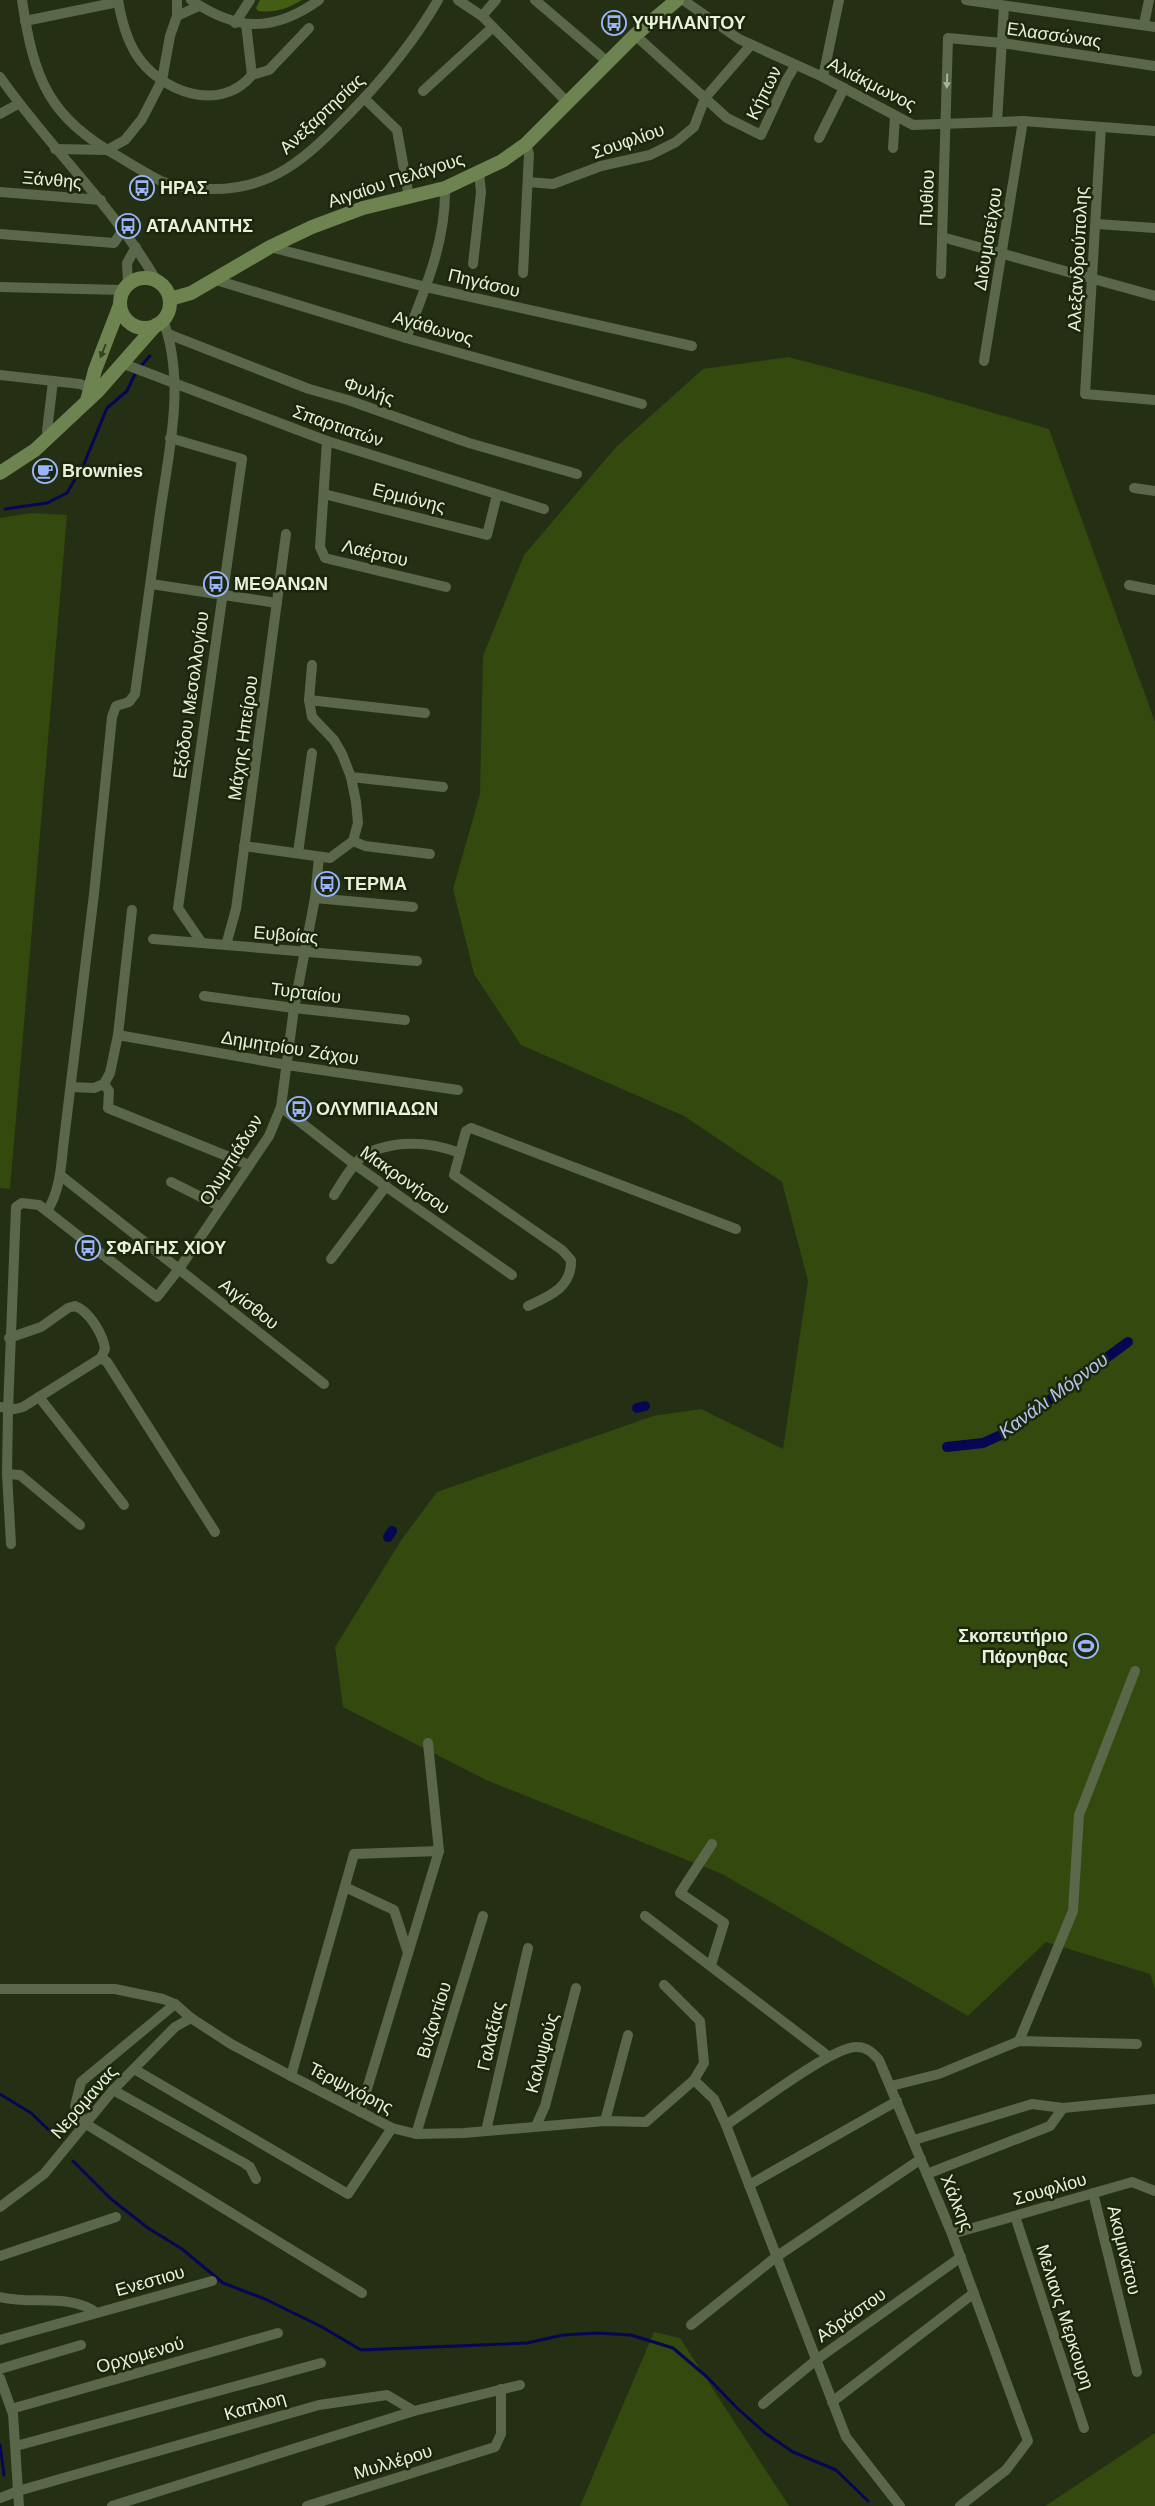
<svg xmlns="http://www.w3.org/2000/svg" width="1155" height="2506" viewBox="0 0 1155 2506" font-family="Helvetica,sans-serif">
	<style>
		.green { fill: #34490e }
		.forest { fill: #435d13 }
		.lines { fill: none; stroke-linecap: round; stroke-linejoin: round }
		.stream { stroke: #060753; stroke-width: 3 }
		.canal { stroke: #060753; stroke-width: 10 }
		.minor { stroke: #5a6749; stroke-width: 10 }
		.major { stroke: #6e8450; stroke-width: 14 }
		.oneway { fill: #a8b29b }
		.oneway2 { fill: #34421f }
		.labels { text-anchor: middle; stroke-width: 5; stroke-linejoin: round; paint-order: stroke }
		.poi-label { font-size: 18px; font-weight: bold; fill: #e8f0de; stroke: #1b260a; text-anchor: start }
		.street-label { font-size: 18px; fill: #e8f0de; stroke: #1b260a }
		.water-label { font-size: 19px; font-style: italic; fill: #b3c4ef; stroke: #1b260a }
	</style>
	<rect width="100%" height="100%" fill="#242f14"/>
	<!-- green -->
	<g class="green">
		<path d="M788 357 914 390 1049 429 1155 722V1989L1150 1974 1046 1942 968 2016 722 1874 486 1780 343 1707 335 1647 402 1539 437 1492 653 1416 701 1409 783 1449 808 1281 782 1182 684 1116 521 1045 474 974 453 889 480 794 483 656 524 555 616 447 703 369Z"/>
		<path d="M31 513 67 515 10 1189 0 1188V518Z"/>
		<path d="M654 2332 680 2338 789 2506H580Z"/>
		<path d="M1155 2433V2506H1045Z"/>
	</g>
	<!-- forest -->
	<path class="forest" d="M260 0H302C286 9 276 13 258 11L256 8Z"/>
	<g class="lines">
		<!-- stream -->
		<g class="stream">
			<path d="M140 367 150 356"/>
			<path d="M5 509 47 503 67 493 84 464 107 408 127 391 136 372"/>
			<path d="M0 2094 31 2113 56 2137"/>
			<path d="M73 2161 111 2199 148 2228 182 2249 223 2283 265 2299 322 2327 361 2350 527 2343 563 2335 597 2333 631 2335 673 2348 707 2377 737 2408 765 2433 793 2452 836 2470 868 2501"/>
			<path d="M0 2445 4 2475"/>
		</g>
		<!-- canal -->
		<g class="canal">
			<path d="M637 1408 645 1406"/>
			<path d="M947 1447 983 1443 1003 1434 1128 1342"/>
			<path d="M388 1537 392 1531"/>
		</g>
		<!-- minor -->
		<g class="minor">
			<path d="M22 0C34 80 48 117 121 158 134 166 147 174 161 181 175 187 193 189 209 189 273 191 308 156 350 113 383 79 414 42 438 0"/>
			<path d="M118 0C121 18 126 38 136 54 160 92 220 114 252 75L246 24"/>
			<path d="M191 0C236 31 273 33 319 0"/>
			<path d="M458 0 482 16 568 103"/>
			<path d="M535 0 609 63"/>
			<path d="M683 0 739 39 823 77 913 125 1023 121 1155 131"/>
			<path d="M966 0 1155 27"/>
			<path d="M177 16 199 6"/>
			<path d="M482 16 496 0"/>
			<path d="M25 21 118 2"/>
			<path d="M235 23 250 0"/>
			<path d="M1144 24 1149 0"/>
			<path d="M635 35 727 118 761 135 787 79 795 66"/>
			<path d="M252 75 269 70 309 28"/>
			<path d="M0 77C49 147 112 205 155 278"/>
			<path d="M823 77 839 0"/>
			<path d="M423 91 493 27"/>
			<path d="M364 98 397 130 409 197"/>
			<path d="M0 114 18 104"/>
			<path d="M997 122 1004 6"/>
			<path d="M1101 127 1085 394 1155 400"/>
			<path d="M819 138 844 88"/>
			<path d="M893 148 895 116"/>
			<path d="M55 149 107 150 125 140 142 119 162 80 170 36 177 16V0"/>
			<path d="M528 182 553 184 601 166 650 155 676 142 694 127 705 98 750 46"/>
			<path d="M0 192 101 200"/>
			<path d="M1097 224 1155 228"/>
			<path d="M0 234 114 243 123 230"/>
			<path d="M942 237 1155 296"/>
			<path d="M270 247 426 287 692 346"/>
			<path d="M473 264 481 192 479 173"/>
			<path d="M523 273 529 154 526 144"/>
			<path d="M941 274 948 38 1002 43 1155 66"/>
			<path d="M216 280 406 338 642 404"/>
			<path d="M128 284 127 263 136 247"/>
			<path d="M0 287 123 290"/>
			<path d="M168 334 309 389 348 400 469 443 577 474"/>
			<path d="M406 338C425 289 446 242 445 188"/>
			<path d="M984 361 1023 121"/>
			<path d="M124 364 327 441 544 509"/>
			<path d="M0 375 80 384 91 388"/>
			<path d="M51 435 47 431 53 381"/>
			<path d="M170 438 242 459 178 908 202 943"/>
			<path d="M327 441 320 547 325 558 446 587"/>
			<path d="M1134 488 1155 491"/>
			<path d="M324 494 487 535 497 495"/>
			<path d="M151 584 277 603"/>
			<path d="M1129 585 1155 590"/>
			<path d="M309 700 425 713"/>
			<path d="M351 777 443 787"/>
			<path d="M353 841 365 846 430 854"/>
			<path d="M244 846 330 858 353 841 358 823 356 802 351 777 342 754 334 740 312 717 309 700 312 665"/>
			<path d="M298 853 312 753"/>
			<path d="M315 898 413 907"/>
			<path d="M153 939 417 961"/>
			<path d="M226 945 236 909 286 534"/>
			<path d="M204 996 294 1008 405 1020"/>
			<path d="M118 1035 287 1065 458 1090"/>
			<path d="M104 1084 109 1091 108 1108 249 1165"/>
			<path d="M71 1087 94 1088 104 1084 110 1073 118 1035 132 910"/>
			<path d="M281 1107 354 1164 512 1275"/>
			<path d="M60 1175 324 1384"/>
			<path d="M171 1182 221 1207"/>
			<path d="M334 1195C343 1181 351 1166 364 1155 367 1151 373 1151 378 1149 406 1140 432 1143 460 1153"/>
			<path d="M47 1211C59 1193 61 1169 63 1148L94 894 112 717 116 706 129 702 135 694C144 633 152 573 160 513 169 451 186 381 163 320"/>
			<path d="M331 1259 386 1186"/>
			<path d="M528 1306C550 1296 572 1287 571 1260L562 1250 454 1175 466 1131 471 1128 736 1229"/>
			<path d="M9 1338 41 1327 68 1308 75 1306C89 1311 103 1334 105 1349L101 1358"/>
			<path d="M39 1397 124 1505"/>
			<path d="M0 1407 15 1409 23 1407 101 1358 107 1362 215 1532"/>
			<path d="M7 1474 20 1475 80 1525"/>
			<path d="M11 1544 7 1474 8 1410 16 1207 22 1203 39 1205 157 1297 179 1269 269 1136 281 1107 294 1008 315 898 319 857"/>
			<path d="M345 1887 394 1910 408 1953"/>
			<path d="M645 1916 828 2056"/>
			<path d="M711 1965 724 1923 680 1893 712 1844"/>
			<path d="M0 1989H115L163 1999 175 2004 191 2018 231 2044 291 2076 392 2128 416 2134 464 2133 605 2121 646 2122 694 2080 704 2063 700 2021 664 1985"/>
			<path d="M175 2004 81 2082 75 2106 86 2124 362 2293"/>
			<path d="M1019 2041 1073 1911 1079 1815 1135 1671"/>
			<path d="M134 2069 348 2194 392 2128"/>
			<path d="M291 2076 354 1854 439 1851"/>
			<path d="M694 2080 714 2099 726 2125 846 2437 900 2506"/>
			<path d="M891 2086 939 2074 1019 2041 1137 2044"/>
			<path d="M113 2090 244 2163 250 2167 256 2179"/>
			<path d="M360 2112 439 1851 428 1743"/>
			<path d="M605 2121 628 2035"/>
			<path d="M726 2125C751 2109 832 2046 857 2047 867 2047 873 2053 879 2060L952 2234 1028 2441 1006 2470 960 2506"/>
			<path d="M536 2126 545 2106 576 1988"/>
			<path d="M486 2131 528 1948"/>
			<path d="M416 2134 483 1916"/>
			<path d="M914 2140 1032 2104 1063 2108 1155 2099"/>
			<path d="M927 2174 1050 2126 1063 2108"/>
			<path d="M749 2185 897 2101"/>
			<path d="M1093 2193 1137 2372"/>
			<path d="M0 2207 44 2174 113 2090 175 2027 191 2018"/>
			<path d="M1015 2216 1084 2428"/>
			<path d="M952 2234 1132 2182 1155 2191"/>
			<path d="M0 2256 116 2217"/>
			<path d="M0 2297C32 2305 70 2293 97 2313"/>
			<path d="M691 2325 776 2257 921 2159"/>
			<path d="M0 2340 212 2281"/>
			<path d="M0 2369 81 2345"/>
			<path d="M0 2378 13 2414 19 2506"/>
			<path d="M832 2402 974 2293"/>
			<path d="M763 2404 816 2360 961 2257"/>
			<path d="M11 2409 278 2333"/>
			<path d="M16 2446 321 2363"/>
			<path d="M0 2498 18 2491 319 2405 387 2395 414 2411 520 2385"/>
			<path d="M112 2506 414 2411"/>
			<path d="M307 2506 495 2447 501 2434V2389"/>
		</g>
		<!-- major -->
		<g class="major">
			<circle cx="145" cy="303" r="25"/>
			<path d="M170 299 191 293 270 247 312 227 363 208 445 188 502 161 526 144 635 35 677 0"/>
			<path d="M87 401 95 370 120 305"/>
			<path d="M0 473 35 450 98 391 156 325"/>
		</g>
	</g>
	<!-- one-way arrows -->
	<defs><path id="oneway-solid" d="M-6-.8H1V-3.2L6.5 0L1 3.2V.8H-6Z" transform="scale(1.25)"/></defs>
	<use class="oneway" href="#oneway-solid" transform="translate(947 81) rotate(92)"/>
	<use class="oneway2" href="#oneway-solid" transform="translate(103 351) rotate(112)"/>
	<!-- icons -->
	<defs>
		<symbol id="bus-ring" viewBox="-11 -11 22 22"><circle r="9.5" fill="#1b260a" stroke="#9ab5fd" stroke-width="1.5"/><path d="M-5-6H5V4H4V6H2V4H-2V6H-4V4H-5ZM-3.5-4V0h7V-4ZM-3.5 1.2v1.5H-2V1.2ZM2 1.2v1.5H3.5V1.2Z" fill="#9ab5fd"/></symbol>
		<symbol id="cafe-ring" viewBox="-11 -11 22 22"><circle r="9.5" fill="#1b260a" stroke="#9ab5fd" stroke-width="1.5"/><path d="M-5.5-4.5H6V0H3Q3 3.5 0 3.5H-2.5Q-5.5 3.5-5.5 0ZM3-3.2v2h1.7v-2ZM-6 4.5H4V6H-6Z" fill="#9ab5fd"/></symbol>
		<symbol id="stadium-ring" viewBox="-11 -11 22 22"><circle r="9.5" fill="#1b260a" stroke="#9ab5fd" stroke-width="1.5"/><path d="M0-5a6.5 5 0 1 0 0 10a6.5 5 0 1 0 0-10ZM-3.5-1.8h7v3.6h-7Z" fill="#9ab5fd"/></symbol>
	</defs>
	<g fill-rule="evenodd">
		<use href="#bus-ring" x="600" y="9" width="28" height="28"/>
		<use href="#bus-ring" x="128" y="174" width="28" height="28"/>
		<use href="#bus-ring" x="114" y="212" width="28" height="28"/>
		<use href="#cafe-ring" x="31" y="457" width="28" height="28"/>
		<use href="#bus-ring" x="202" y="570" width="28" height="28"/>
		<use href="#bus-ring" x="313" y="870" width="28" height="28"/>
		<use href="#bus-ring" x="285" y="1095" width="28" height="28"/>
		<use href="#bus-ring" x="74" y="1234" width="28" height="28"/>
		<use href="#stadium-ring" x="1072" y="1632" width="28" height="28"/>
	</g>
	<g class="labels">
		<!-- poi labels -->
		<g class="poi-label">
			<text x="632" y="29">ΥΨΗΛΑΝΤΟΥ</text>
			<text x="160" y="194">ΗΡΑΣ</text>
			<text x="146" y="232">ΑΤΑΛΑΝΤΗΣ</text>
			<text x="62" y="477">Brownies</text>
			<text x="234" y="590">ΜΕΘΑΝΩΝ</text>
			<text x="344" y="890">ΤΕΡΜΑ</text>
			<text x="316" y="1115">ΟΛΥΜΠΙΑΔΩΝ</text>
			<text x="106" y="1254">ΣΦΑΓΗΣ ΧΙΟΥ</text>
			<text x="1068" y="1642" text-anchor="end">Σκοπευτήριο<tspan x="1068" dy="21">Πάρνηθας</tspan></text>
		</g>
		<!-- street labels -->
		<g class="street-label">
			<text transform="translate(1054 35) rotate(8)" y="6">Ελασσώνας</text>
			<text transform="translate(872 84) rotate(27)" y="6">Αλιάκμωνος</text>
			<text transform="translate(764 93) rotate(-64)" y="6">Κήπων</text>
			<text transform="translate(322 114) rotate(-43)" y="6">Ανεξαρτησίας</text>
			<text transform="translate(628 141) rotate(-19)" y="6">Σουφλίου</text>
			<text transform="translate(52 180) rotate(5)" y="6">Ξάνθης</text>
			<text transform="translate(396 180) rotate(-18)" y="6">Αιγαίου Πελάγους</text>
			<text transform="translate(927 198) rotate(-88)" y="6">Πυθίου</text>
			<text transform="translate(988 239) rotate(-81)" y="6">Διδυμοτείχου</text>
			<text transform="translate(1078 259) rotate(-87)" y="6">Αλεξανδρούπολης</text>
			<text transform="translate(484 283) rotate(13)" y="6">Πηγάσου</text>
			<text transform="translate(433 328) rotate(16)" y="6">Αγάθωνος</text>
			<text transform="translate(369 391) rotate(19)" y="6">Φυλής</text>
			<text transform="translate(338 426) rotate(19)" y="6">Σπαρτιατών</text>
			<text transform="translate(409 498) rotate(14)" y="6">Ερμιόνης</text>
			<text transform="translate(375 553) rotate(13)" y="6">Λαέρτου</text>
			<text transform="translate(191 695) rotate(-82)" y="6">Εξόδου Μεσολλογίου</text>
			<text transform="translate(243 738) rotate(-82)" y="6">Μάχης Ηπείρου</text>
			<text transform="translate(286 935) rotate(5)" y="6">Ευβοίας</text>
			<text transform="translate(306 993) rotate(7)" y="6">Τυρταίου</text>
			<text transform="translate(290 1048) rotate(9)" y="6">Δημητρίου Ζάχου</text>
			<text transform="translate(231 1160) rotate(-58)" y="6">Ολυμπιάδων</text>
			<text transform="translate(405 1180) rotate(35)" y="6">Μακρονήσου</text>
			<text transform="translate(249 1304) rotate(38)" y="6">Αιγίσθου</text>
			<text transform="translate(434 2020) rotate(-73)" y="6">Βυζαντίου</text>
			<text transform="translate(491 2036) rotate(-77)" y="6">Γαλαξίας</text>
			<text transform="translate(542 2053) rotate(-75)" y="6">Καλυψούς</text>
			<text transform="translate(351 2088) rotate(27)" y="6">Τερψιχόρης</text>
			<text transform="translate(84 2102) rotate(-49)" y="6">Νερομανας</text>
			<text transform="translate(1050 2189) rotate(-16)" y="6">Σουφλίου</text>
			<text transform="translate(957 2203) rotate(68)" y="6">Χάλκης</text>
			<text transform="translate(1124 2250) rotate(76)" y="6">Ακομινάτου</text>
			<text transform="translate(150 2281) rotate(-16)" y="6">Ενεστιου</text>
			<text transform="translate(851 2315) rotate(-35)" y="6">Αδράστου</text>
			<text transform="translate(1065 2317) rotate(72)" y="6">Μελιανς Μερκουρη</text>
			<text transform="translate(140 2355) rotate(-16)" y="6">Ορχομενού</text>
			<text transform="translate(255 2406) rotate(-16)" y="6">Καπλοη</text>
			<text transform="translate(393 2462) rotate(-17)" y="6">Μυλλέρου</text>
		</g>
		<!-- water labels -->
		<g class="water-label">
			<text transform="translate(1053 1395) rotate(-36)" y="7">Κανάλι Μόρνου</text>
		</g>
	</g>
</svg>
